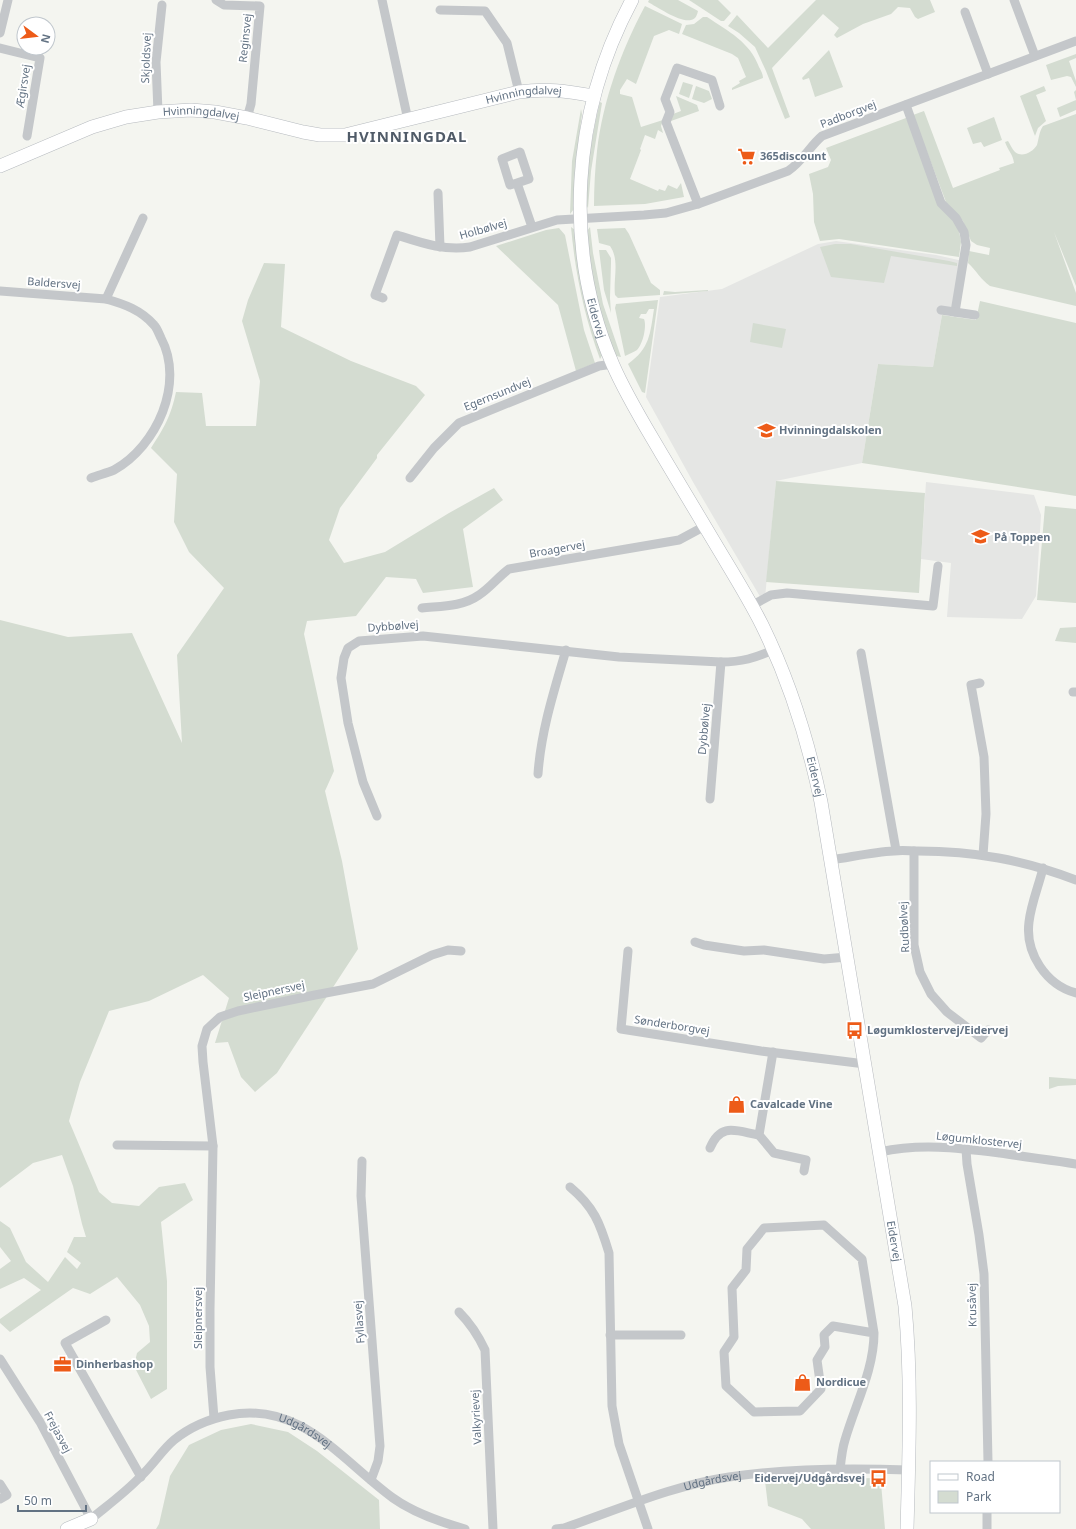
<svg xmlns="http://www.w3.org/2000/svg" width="1076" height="1529" viewBox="0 0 1076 1529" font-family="'Noto Sans',sans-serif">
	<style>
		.built { fill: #e5e6e4 }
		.green { fill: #d4dcd1 }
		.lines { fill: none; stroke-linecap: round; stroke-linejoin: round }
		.secondary-casing { stroke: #b6babf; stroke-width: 14 }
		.street { stroke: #c4c7ca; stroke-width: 9 }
		.secondary { stroke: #fff; stroke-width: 13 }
		.labels { text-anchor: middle; stroke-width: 4; stroke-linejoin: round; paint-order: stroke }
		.street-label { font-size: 11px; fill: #627283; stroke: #fff }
		.poi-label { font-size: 11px; font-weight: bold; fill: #627283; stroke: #fff; text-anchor: start }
		.district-label { font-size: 15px; font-weight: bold; letter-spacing: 1px; fill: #505b68; stroke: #fff }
	</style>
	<rect width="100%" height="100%" fill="#f4f5f0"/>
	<!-- built -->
	<g class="built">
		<path d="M836 241 936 255 963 261 955 312 941 310 942 315 933 367 878 364 862 463 776 481 765 598 762 600 693 482 646 397 660 297 722 289 818 244Z"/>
		<path d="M926 482 1034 495 1041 515 1036 596 1022 619 947 617 951 563 921 559Z"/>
	</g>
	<!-- green -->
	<g class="green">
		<path d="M649 0H678L698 11C697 15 696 19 691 20 681 23 657 7 648 2Z"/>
		<path d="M689 0H718L731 13 724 21H721Z"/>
		<path d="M816 0H930L935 12 918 19 915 17 910 8 898 7 891 14 863 24 837 38 834 35 839 28 823 14 772 68 790 117 785 119 766 71 755 47 739 33 728 26 737 15 768 48Z"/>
		<path d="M645 6 682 24 679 34 669 30 654 36 636 84 627 79 620 90V94L632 97 641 127 663 120 661 126 663 133 658 130 655 139 645 135 640 149 641 150 630 179 658 191 659 189 665 191 668 185 677 189 681 183 684 197 645 204 594 206C594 188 595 169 597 151 603 100 621 51 645 6Z"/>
		<path d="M703 17H707C728 31 750 42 759 67 761 71 763 74 763 78L732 90V88L740 83 739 81 746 77 738 58 732 54 682 34 686 25 694 24Z"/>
		<path d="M829 50 843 87 815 97 809 78 803 80 802 78Z"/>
		<path d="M1076 54V58L1069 61 1076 81V87L1071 77 1067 76 1051 80 1046 65Z"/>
		<path d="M683 82 693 85 689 98 679 94Z"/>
		<path d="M696 86 709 91 712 99 704 103 692 99Z"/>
		<path d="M1044 86 1046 91 1036 95 1046 121 1038 128 1035 136 1020 96Z"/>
		<path d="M1076 90V110L1060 117 1057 108 1076 100 1074 92Z"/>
		<path d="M676 96 697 105 699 111 671 121 673 114 681 111Z"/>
		<path d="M600 102 602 103 591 171 588 208C581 193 595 121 600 102Z"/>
		<path d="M581 109 582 114 575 167 574 209 570 214 572 161Z"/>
		<path d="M924 111 953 188 1000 170 999 168 1014 163C1013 154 1008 151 1005 142L1008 141C1010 144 1012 149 1015 152 1022 158 1033 152 1037 145 1039 138 1039 132 1043 126L1076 114V286L1054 232 1076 293V306L990 286C981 280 976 270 968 263L969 251 989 255 990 248 977 245 971 241 963 221 946 202 913 115Z"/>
		<path d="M994 117 1002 140 984 147 981 142 973 144 967 128Z"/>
		<path d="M906 118 959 231 961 242 959 257 839 239 820 241 814 222 813 194 809 174 828 167 831 160 826 148Z"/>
		<path d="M571 227 575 230 603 354 600 359C584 316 575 272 571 227Z"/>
		<path d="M590 227 593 253 603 304 621 357 616 356C606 330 597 304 593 277 590 261 589 246 587 231Z"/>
		<path d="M559 228 565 235 584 330 595 363 576 371 558 305 496 246 546 230Z"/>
		<path d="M625 228 629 234 651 283 660 290V295L618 298 615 295C613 279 620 260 610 246L599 243 597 229Z"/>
		<path d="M835 244H851L949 261 957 263V266L891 256 884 283 831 277 820 247Z"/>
		<path d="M599 250H606L611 258V263L610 298 611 313 604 290Z"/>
		<path d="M264 263 285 264 281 327 351 361 416 386 425 395 377 455V458L340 508 329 540 344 563 385 552 449 513 494 488 503 500 463 529 473 587 423 593 416 579 386 577 356 616 307 621 304 634 334 771 325 791 342 861 358 949 277 1073 255 1092 241 1077 228 1042 215 1043 229 998 203 975 149 1001 109 1011 80 1082 69 1121 99 1192 112 1203 139 1206 159 1187 185 1183 193 1200 161 1222 167 1281V1389L151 1399 134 1366 137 1353 150 1342 149 1326 140 1305 117 1277 90 1294 73 1288 10 1332 0 1323V1319L41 1290 24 1278 0 1289V1269L11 1261 0 1247V1221L10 1228 26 1262 48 1282 65 1257 77 1269 81 1263 67 1252 74 1237H86L82 1224 73 1186 62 1155 33 1163 0 1188V620L68 637 132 633 182 743 177 655 224 588 189 552 174 522 177 474 151 448C164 428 171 416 176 392L202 393 206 426H256L260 381 242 321 248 300Z"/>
		<path d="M708 290V291L663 295 664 291 675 292Z"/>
		<path d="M658 300 645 393 642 392 628 364C650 348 650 334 654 309H649L646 314H641L639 318 644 319C647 326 643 344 637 350 634 352 629 354 625 356L615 308 616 304Z"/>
		<path d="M980 301 1076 323V496L862 463 878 364 933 367 942 315 976 320Z"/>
		<path d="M753 323 786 329 782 348 750 342Z"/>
		<path d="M776 481 925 493 919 593 766 582Z"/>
		<path d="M1045 506 1076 509V603L1037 600Z"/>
		<path d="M1076 627V643L1055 641 1060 628Z"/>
		<path d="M1049 1077 1076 1079V1085L1058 1086 1049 1089Z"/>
		<path d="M251 1424 288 1432 317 1451 379 1500 380 1529H156L159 1524 170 1476 189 1445 221 1430Z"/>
		<path d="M875 1478 876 1484 881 1483 885 1529H811L802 1519 768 1506 765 1481Z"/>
	</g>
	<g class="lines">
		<defs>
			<g id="secondary">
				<path id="s3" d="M632 0C572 112 562 248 613 365 626 395 644 424 661 453 680 485 699 517 719 550 734 575 749 599 762 625 790 682 808 740 821 802L905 1306C912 1380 909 1455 907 1529"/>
				<path id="s4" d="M0 166 92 127 126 117 158 112 191 110 215 112 247 118 303 132 320 135H345L519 92C546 88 567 91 593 96"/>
				<path d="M67 1529 91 1519"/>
			</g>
		</defs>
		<!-- secondary casing -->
		<use href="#secondary" class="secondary-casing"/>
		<!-- street -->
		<g class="street">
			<path d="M216 0 224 5 260 6 251 104 247 118"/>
			<path d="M382 0 408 120"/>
			<path d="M1014 0 1035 56"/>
			<path d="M440 10 485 11 507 43 519 92"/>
			<path d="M965 12 988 74"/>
			<path d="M0 33 8 0"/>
			<path d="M0 48 40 58 27 136"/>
			<path d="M906 105 941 203 956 218 964 232 966 245 955 312"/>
			<path d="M158 112 156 62 162 5"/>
			<path d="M517 183 510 185 502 159 520 152 529 179 517 183 532 227"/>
			<path d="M438 193 440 247"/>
			<path d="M698 204 666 122 670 112 665 99 677 68 712 80 720 106"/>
			<path d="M0 291 106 299C124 304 141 310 154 325 157 328 159 334 161 338 185 383 157 446 114 470 107 473 99 475 91 478"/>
			<path d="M383 298 375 295 397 235C422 243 444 251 470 247L557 220 644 215 666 213 698 204 788 171C802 162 810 146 822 136L1076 41"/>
			<path d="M106 299 143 218"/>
			<path d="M941 310 975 315"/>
			<path d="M410 478 434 448 459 423 599 366 613 364"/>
			<path d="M751 606 771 595 787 593 933 606 938 566"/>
			<path d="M422 608C441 606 462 607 479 595 490 588 498 577 509 569L679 540 705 526"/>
			<path d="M861 653 896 850"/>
			<path d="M980 683 971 685 984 757 986 814 983 855"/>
			<path d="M1073 692H1076"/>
			<path d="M538 774C541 731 554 691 566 650"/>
			<path d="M710 799 721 662"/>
			<path d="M377 816 363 782 348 723 341 678 344 658 348 648 359 641 423 636 619 657 721 662C742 662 755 658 773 650"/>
			<path d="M914 851V945L920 972 931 994 947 1012 981 1038 988 1030"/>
			<path d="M831 860C852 857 873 852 894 851 902 850 910 851 918 851 975 851 1023 860 1076 880"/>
			<path d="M1043 868C1039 885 1031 904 1029 922 1025 953 1046 985 1076 993"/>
			<path d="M695 942 704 945 744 951 764 950 824 959 847 957"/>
			<path d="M628 951 621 1029 761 1051 865 1064"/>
			<path d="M773 1052 759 1135 774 1153 806 1160 804 1171"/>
			<path d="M117 1145 213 1146"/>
			<path d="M710 1148C721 1122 736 1131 759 1135"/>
			<path d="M966 1149 967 1164 979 1235 984 1274 988 1462"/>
			<path d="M880 1152C920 1143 959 1148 1000 1153 1025 1157 1051 1160 1076 1164"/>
			<path d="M362 1161 361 1196 380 1446 378 1461 371 1480"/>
			<path d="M570 1187C594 1207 600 1223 609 1253L612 1406 619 1444 648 1529"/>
			<path d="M459 1312C471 1324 478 1335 485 1350L493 1529"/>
			<path d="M106 1320 65 1343 141 1477"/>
			<path d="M610 1335H681"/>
			<path id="s1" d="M0 1359 40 1422 91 1519C108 1505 126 1492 141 1476 153 1465 162 1450 174 1440 190 1427 209 1419 229 1415 301 1401 341 1460 393 1498 414 1513 440 1522 465 1529"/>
			<path d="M214 1418 210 1367V1309L213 1146 203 1062 202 1046 207 1029 220 1017 238 1011 315 995 373 984 432 955 448 950 461 951"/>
			<path d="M840 1470C841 1460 842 1449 845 1440 855 1405 874 1370 874 1333L862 1259 824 1225 764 1228 747 1249 746 1270 732 1288 734 1337 724 1352 726 1386 754 1412 800 1411 821 1389 817 1360 825 1347 824 1335 833 1326 874 1333"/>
			<path d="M0 1484 7 1495 0 1499"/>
			<path id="s2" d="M556 1529 564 1528C617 1510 674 1485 729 1477 787 1468 850 1468 908 1470"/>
			<path d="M987 1529V1512"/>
		</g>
		<!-- secondary -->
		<use href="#secondary" class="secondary"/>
	</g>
	<!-- icons -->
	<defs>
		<symbol id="supermarket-bare" viewBox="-9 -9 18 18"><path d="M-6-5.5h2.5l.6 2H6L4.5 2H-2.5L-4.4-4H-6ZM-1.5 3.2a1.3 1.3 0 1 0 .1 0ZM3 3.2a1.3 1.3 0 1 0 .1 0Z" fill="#ed5b18" stroke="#fff" stroke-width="2.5" paint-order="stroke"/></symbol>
		<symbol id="school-bare" viewBox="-9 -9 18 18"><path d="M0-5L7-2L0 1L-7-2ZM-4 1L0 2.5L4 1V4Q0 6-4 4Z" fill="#ed5b18" stroke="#fff" stroke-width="2.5" paint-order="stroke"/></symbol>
		<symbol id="bus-bare" viewBox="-9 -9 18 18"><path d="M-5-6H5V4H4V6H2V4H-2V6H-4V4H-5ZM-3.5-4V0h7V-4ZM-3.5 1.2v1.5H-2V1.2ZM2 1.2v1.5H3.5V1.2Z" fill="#ed5b18" stroke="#fff" stroke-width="2.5" paint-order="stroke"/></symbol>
		<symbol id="shop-bare" viewBox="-9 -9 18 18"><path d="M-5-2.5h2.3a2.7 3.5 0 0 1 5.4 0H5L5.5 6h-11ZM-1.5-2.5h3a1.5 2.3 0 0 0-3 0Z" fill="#ed5b18" stroke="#fff" stroke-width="2.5" paint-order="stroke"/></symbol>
		<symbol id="office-bare" viewBox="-9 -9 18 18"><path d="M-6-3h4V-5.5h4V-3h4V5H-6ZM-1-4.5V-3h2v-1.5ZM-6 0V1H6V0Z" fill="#ed5b18" stroke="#fff" stroke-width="2.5" paint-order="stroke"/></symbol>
	</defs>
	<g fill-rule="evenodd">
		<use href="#supermarket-bare" x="734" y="144" width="25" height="25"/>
		<use href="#school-bare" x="754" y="418" width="25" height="25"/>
		<use href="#school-bare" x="968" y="524" width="25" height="25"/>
		<use href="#bus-bare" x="842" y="1018" width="25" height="25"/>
		<use href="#shop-bare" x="724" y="1092" width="25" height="25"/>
		<use href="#office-bare" x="50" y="1352" width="25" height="25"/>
		<use href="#shop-bare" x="790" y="1370" width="25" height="25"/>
		<use href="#bus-bare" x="866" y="1466" width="25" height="25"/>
	</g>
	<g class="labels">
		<!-- street labels -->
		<g class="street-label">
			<text transform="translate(245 38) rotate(-84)" y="4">Reginsvej</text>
			<text transform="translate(146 58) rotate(-88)" y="4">Skjoldsvej</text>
			<text transform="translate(23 86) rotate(-81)" y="4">Ægirsvej</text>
			<text dy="4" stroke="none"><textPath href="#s4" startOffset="541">Hvinningdalvej</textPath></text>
			<text transform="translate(848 114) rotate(-21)" y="4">Padborgvej</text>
			<text dy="4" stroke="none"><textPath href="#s4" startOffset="211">Hvinningdalvej</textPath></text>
			<text transform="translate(483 229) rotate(-16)" y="4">Holbølvej</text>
			<text transform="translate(54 283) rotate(4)" y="4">Baldersvej</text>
			<text dy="4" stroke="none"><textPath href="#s3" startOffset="328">Eidervej</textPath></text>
			<text transform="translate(497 394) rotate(-22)" y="4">Egernsundvej</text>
			<text transform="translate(557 549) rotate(-10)" y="4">Broagervej</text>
			<text transform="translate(393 626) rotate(-4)" y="4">Dybbølvej</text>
			<text transform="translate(704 729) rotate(-85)" y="4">Dybbølvej</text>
			<text dy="4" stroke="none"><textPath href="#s3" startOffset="839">Eidervej</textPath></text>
			<text transform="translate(904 927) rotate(-93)" y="4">Rudbølvej</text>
			<text transform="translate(274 991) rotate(-12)" y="4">Sleipnersvej</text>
			<text transform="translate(672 1025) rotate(9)" y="4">Sønderborgvej</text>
			<text transform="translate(979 1140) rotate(6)" y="4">Løgumklostervej</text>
			<text dy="4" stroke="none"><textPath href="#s3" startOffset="1310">Eidervej</textPath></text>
			<text transform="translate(972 1305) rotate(-91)" y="4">Krusåvej</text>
			<text transform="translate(198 1318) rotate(-90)" y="4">Sleipnersvej</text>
			<text transform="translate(359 1322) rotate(-94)" y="4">Fyllasvej</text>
			<text transform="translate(476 1417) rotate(-93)" y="4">Valkyrievej</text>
			<text transform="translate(58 1432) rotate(62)" y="4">Frejasvej</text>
			<text dy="4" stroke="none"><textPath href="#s1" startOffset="440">Udgårdsvej</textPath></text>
			<text dy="4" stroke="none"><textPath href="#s2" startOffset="164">Udgårdsvej</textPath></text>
		</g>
		<!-- poi labels -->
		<g class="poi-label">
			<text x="760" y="160">365discount</text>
			<text x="779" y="434">Hvinningdalskolen</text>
			<text x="994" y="541">På Toppen</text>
			<text x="867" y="1034">Løgumklostervej/Eidervej</text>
			<text x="750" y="1108">Cavalcade Vine</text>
			<text x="76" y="1368">Dinherbashop</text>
			<text x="816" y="1386">Nordicue</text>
			<text x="865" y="1482" text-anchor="end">Eidervej/Udgårdsvej</text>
		</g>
		<!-- district labels -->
		<g class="district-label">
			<text x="407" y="142">HVINNINGDAL</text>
		</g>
	</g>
	<!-- legend -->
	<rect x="930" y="1461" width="130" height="52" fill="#ffffff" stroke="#c0c7cd"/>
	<rect x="938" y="1474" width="20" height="6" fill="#ffffff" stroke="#c0c7cd"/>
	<text x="966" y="1481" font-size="12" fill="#627283">Road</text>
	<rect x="938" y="1491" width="20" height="12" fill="#d4dcd1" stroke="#c0c7cd"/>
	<text x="966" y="1501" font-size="12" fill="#627283">Park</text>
	<!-- north arrow -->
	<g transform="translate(36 36) rotate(105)"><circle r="19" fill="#ffffff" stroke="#c0c7cd"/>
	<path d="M0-3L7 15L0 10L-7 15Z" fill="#ed5b18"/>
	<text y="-6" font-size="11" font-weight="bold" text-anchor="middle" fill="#627283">N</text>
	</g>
	<!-- scale -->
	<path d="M18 1505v6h68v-6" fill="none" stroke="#627283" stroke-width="2"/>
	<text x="24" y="1505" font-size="12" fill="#627283" stroke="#ffffff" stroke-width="3" paint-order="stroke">50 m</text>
</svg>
